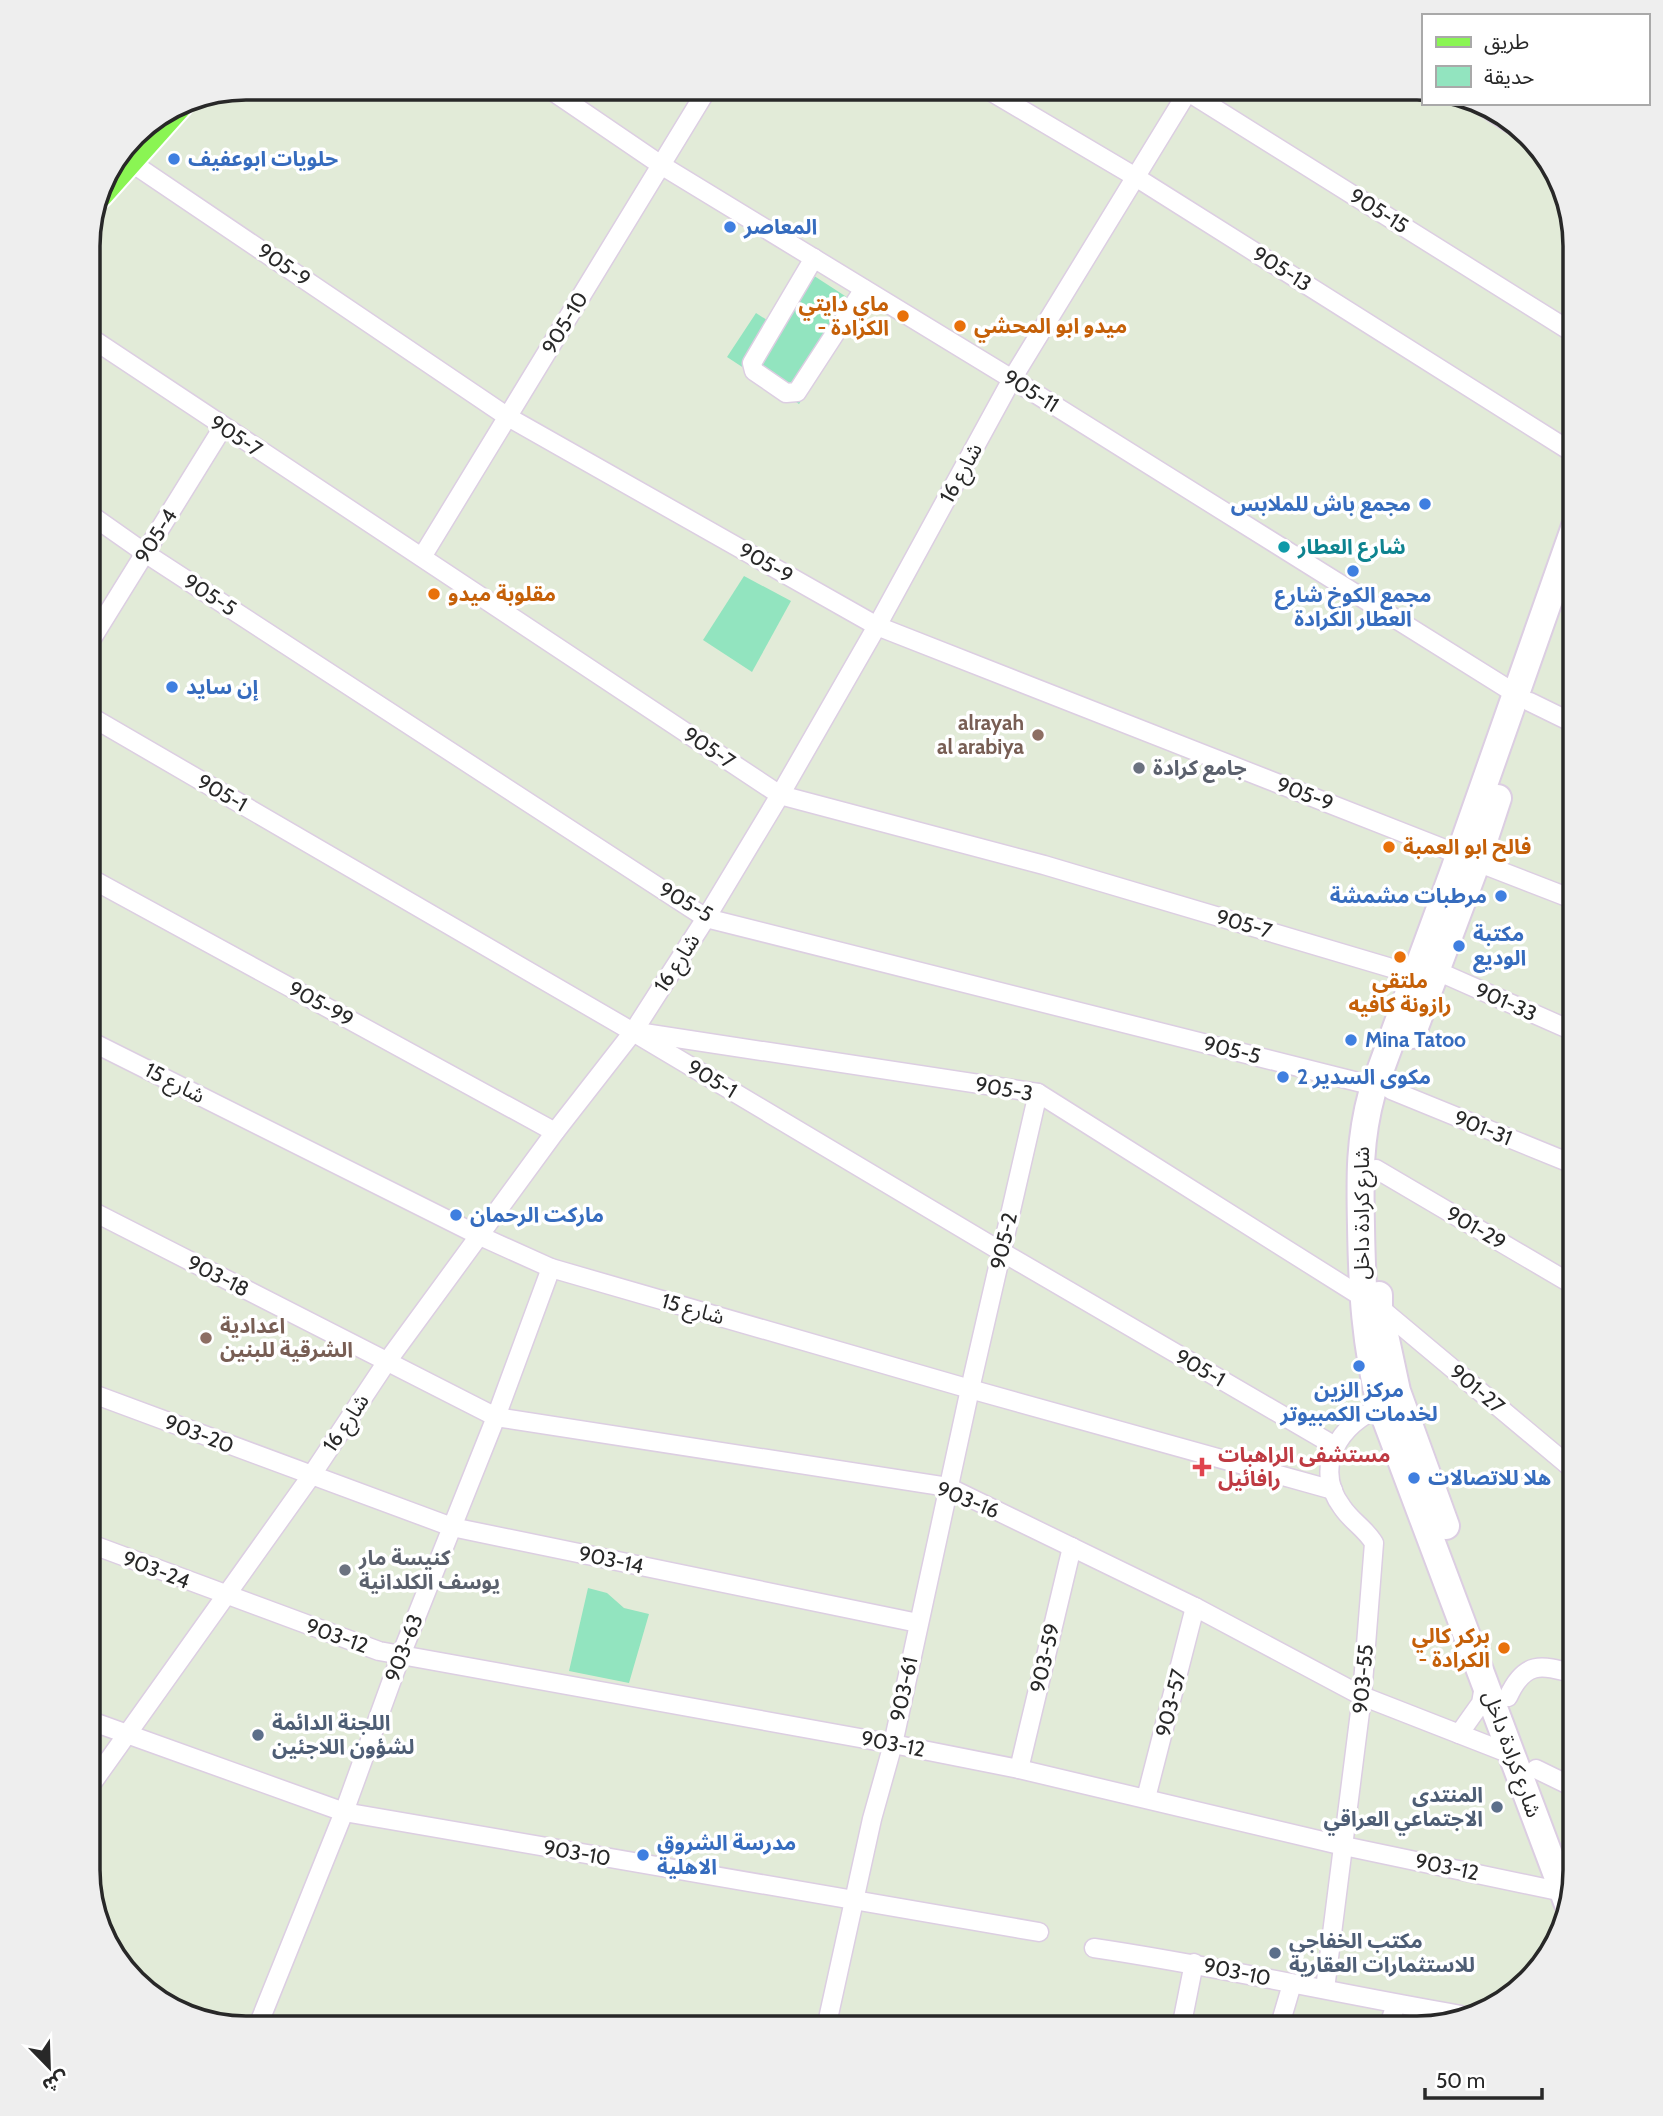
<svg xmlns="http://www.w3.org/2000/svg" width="1663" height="2116" viewBox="0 0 1663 2116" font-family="Cabin,'Noto Sans Arabic',sans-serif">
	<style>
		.green { fill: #92e4bf }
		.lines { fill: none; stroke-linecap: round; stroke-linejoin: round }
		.minor-casing { stroke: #dccee2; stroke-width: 21 }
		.secondary-casing { stroke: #dccee2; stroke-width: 30 }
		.primary-casing { stroke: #fff; stroke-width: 32 }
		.minor { stroke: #fff; stroke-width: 18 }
		.secondary { stroke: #fff; stroke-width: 26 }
		.primary { stroke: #8af553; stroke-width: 28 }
		.shop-dot { fill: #3f7fe0; stroke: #fff; stroke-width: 2.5 }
		.food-dot { fill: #e8710a; stroke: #fff; stroke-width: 2.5 }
		.culture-dot { fill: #0f9aa8; stroke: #fff; stroke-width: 2.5 }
		.education-dot { fill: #8d6e63; stroke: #fff; stroke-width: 2.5 }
		.worship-dot { fill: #6b7280; stroke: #fff; stroke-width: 2.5 }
		.health-dot { fill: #e0444e; stroke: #fff; stroke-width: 2.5 }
		.service-dot { fill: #5c6f8a; stroke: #fff; stroke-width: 2.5 }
		.labels { text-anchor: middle; stroke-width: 7; stroke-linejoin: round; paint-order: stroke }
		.shop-label { font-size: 21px; font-weight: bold; fill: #366cbe; stroke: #fff; text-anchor: start }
		.street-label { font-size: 21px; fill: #282828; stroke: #fff }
		.food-label { font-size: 21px; font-weight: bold; fill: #c56008; stroke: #fff; text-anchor: start }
		.culture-label { font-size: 21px; font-weight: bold; fill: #0d838f; stroke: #fff; text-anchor: start }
		.education-label { font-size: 21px; font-weight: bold; fill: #785e54; stroke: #fff; text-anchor: end }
		.worship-label { font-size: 21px; font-weight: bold; fill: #5b616d; stroke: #fff; text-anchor: start }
		.health-label { font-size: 21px; font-weight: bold; fill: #be3a42; stroke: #fff; text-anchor: start }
		.service-label { font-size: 21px; font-weight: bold; fill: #4e5e75; stroke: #fff; text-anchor: start }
		.rim { fill: none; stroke: #282828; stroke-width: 3.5 }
	</style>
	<rect width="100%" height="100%" fill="#e2ebd8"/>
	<!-- green -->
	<g class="green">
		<path d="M805 270 862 307 799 404 727 357 756 313 770 322Z"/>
		<path d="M744 576 791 601 752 672 703 640Z"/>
		<path d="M588 1588 607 1593 624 1608 649 1614 629 1683 569 1671Z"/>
	</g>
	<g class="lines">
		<defs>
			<g id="minor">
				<path d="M548 88 661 165 1012 379 1516 694"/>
				<path d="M985 88 1134 176 1575 454"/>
				<path d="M1182 88 1575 334"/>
				<path d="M1478 103 1514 126"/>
				<path d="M129 161 508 417 877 626 1460 855"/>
				<path d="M814 258 752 363 754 371 786 393 797 392 864 289"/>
				<path d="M88 336 780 795 1044 865 1415 975"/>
				<path d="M88 513 145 553 706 918 1374 1086"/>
				<path d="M422 557 708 88"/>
				<path d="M88 645 223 427"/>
				<path d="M1530 702 1575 724"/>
				<path d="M88 715 633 1032 1002 1252 1335 1446"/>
				<path d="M1477 862 1575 900"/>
				<path d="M88 877 555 1132"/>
				<path d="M1437 971 1575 1032"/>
				<path d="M644 1033 1038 1093 1362 1297"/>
				<path d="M88 1040 480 1236 551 1268 970 1389 1333 1490"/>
				<path d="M1391 1090 1575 1165"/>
				<path d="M1376 1169 1575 1286"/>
				<path d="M88 1209 496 1417 948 1487 1195 1607 1362 1696 1513 1755"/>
				<path d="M1379 1307 1575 1471"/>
				<path d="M88 1392 452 1527 918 1623"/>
				<path d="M88 1543 379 1651 893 1744 1019 1769 1344 1846 1563 1892"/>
				<path d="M1508 1697C1525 1660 1541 1665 1575 1674"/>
				<path d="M88 1720 344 1812 1039 1932"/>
				<path d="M1459 1734 1481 1703 1484 1686"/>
				<path d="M1019 1769 1072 1547"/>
				<path d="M1536 1769 1575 1788"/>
				<path d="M88 1789 311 1476 386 1363 555 1132 633 1032 706 918 780 795 877 626 1012 379 1190 88"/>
				<path d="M1146 1798 1195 1607"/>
				<path d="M1094 1948C1217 1966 1338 1994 1461 2015"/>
				<path d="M1325 1989 1362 1696 1374 1543C1364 1527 1352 1522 1342 1507 1312 1467 1340 1423 1381 1407"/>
				<path d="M257 2028 344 1812 401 1655 496 1417 551 1268"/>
				<path d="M826 2028 872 1819 893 1744 970 1389 1038 1093"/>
				<path d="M1181 2028 1194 1963"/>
				<path d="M1279 2028 1292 1984"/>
				<path d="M1388 2028 1396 2004"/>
			</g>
			<g id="secondary">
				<path d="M1412 1035 1477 862 1498 798"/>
				<path d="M1379 1295V1307L1397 1391 1446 1526"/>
				<path d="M1567 1902 1381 1407C1365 1345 1362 1290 1361 1226 1360 1179 1359 1140 1372 1093L1454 870 1575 526"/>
			</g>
			<path id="primary" d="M99 194 179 104"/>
		</defs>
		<!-- minor casing -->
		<use href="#minor" class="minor-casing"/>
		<!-- secondary casing -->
		<use href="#secondary" class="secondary-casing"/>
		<!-- primary casing -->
		<use href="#primary" class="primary-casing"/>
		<!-- minor -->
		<use href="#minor" class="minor"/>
		<!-- secondary -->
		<use href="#secondary" class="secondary"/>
		<!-- primary -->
		<use href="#primary" class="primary"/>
	</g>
	<!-- markers -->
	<g class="shop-dot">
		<circle cx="174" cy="159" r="7"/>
		<circle cx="730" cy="227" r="7"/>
		<circle cx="1425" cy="504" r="7"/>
		<circle cx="1353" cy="571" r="7"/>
		<circle cx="172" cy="687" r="7"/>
		<circle cx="1501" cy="896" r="7"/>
		<circle cx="1459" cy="946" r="7"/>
		<circle cx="1351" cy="1040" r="7"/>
		<circle cx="1283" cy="1077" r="7"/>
		<circle cx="456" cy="1215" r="7"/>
		<circle cx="1359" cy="1366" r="7"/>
		<circle cx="1414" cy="1478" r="7"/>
		<circle cx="643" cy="1855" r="7"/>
	</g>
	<g class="food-dot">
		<circle cx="903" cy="316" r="7"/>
		<circle cx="960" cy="326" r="7"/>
		<circle cx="434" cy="594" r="7"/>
		<circle cx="1389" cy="847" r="7"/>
		<circle cx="1400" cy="957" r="7"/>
		<circle cx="1504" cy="1648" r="7"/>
	</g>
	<circle class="culture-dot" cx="1284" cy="547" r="7"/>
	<g class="education-dot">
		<circle cx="1038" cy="735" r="7"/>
		<circle cx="206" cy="1338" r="7"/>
	</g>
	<g class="worship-dot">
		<circle cx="1139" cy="768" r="7"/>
		<circle cx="345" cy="1570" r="7"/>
	</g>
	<path class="health-dot" d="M1198.5 1456.5h7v7h7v7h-7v7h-7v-7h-7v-7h7z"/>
	<g class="service-dot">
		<circle cx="258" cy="1735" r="7"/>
		<circle cx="1497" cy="1807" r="7"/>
		<circle cx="1275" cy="1953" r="7"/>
	</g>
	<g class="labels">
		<!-- shop labels -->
		<g class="shop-label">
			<text x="188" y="166">حلويات ابوعفيف</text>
			<text x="744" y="234">المعاصر</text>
			<text x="1411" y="511" text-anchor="end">مجمع باش للملابس</text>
			<text x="1353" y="602" text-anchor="middle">مجمع الكوخ شارع<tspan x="1353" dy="24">العطار الكرادة</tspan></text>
			<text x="186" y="694">إن سايد</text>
			<text x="1487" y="903" text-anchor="end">مرطبات مشمشة</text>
			<text x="1473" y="941">مكتبة<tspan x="1473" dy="24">الوديع</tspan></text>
			<text x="1365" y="1047">Mina Tatoo</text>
			<text x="1297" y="1084">مكوى السدير 2</text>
			<text x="470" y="1222">ماركت الرحمان</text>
			<text x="1359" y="1397" text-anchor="middle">مركز الزين<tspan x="1359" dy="24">لخدمات الكمبيوتر</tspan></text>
			<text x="1428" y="1485">هلا للاتصالات</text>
			<text x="657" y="1850">مدرسة الشروق<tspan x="657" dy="24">الاهلية</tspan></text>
		</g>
		<!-- street labels -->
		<g class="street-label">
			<text transform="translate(1379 211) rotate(32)" y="7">905-15</text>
			<text transform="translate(284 265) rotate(34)" y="7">905-9</text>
			<text transform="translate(1282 269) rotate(32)" y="7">905-13</text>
			<text transform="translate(565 323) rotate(-59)" y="7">905-10</text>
			<text transform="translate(1031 391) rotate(32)" y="7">905-11</text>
			<text transform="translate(236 436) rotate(33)" y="7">905-7</text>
			<text transform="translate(961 473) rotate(-61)" y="7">شارع 16</text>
			<text transform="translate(156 536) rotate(-58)" y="7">905-4</text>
			<text transform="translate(766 563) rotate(30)" y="7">905-9</text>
			<text transform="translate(210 595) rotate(33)" y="7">905-5</text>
			<text transform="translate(709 748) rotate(34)" y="7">905-7</text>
			<text transform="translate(222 793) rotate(30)" y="7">905-1</text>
			<text transform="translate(1305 794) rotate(21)" y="7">905-9</text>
			<text transform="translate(686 902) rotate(30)" y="7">905-5</text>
			<text transform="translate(1244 924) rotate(16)" y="7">905-7</text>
			<text transform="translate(677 963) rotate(-57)" y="7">شارع 16</text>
			<text transform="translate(1506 1002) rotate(24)" y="7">901-33</text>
			<text transform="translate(321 1004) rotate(29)" y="7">905-99</text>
			<text transform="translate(1232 1050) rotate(14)" y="7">905-5</text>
			<text transform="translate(712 1079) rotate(31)" y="7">905-1</text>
			<text transform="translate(175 1083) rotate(27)" y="7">شارع 15</text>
			<text transform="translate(1004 1089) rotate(10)" y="7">905-3</text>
			<text transform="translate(1483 1128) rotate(22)" y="7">901-31</text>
			<text transform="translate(1362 1213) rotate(-90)" y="7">شارع كرادة داخل</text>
			<text transform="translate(1476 1228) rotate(30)" y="7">901-29</text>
			<text transform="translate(1004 1241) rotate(-77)" y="7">905-2</text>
			<text transform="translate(218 1276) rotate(27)" y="7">903-18</text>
			<text transform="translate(693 1309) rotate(16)" y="7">شارع 15</text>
			<text transform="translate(1200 1368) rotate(30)" y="7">905-1</text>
			<text transform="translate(1477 1389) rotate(40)" y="7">901-27</text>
			<text transform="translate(346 1423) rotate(-56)" y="7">شارع 16</text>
			<text transform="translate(199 1434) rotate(21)" y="7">903-20</text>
			<text transform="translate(968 1500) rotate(22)" y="7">903-16</text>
			<text transform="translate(611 1560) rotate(12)" y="7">903-14</text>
			<text transform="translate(156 1570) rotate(21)" y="7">903-24</text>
			<text transform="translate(337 1636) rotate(20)" y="7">903-12</text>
			<text transform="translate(404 1648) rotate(-69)" y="7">903-63</text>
			<text transform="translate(1045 1658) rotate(-77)" y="7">903-59</text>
			<text transform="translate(1363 1679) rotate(-85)" y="7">903-55</text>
			<text transform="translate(904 1689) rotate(-78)" y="7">903-61</text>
			<text transform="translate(1171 1703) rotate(-76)" y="7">903-57</text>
			<text transform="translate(893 1744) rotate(11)" y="7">903-12</text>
			<text transform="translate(1512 1754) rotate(70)" y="7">شارع كرادة داخل</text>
			<text transform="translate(577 1853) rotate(10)" y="7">903-10</text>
			<text transform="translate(1447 1867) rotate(12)" y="7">903-12</text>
			<text transform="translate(1237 1972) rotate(12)" y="7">903-10</text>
		</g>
		<!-- food labels -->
		<g class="food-label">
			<text x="889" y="311" text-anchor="end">ماي دايتي<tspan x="889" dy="24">- الكرادة</tspan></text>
			<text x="974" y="333">ميدو ابو المحشي</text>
			<text x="448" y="601">مقلوبة ميدو</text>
			<text x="1403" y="854">فالح ابو العمبة</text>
			<text x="1400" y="988" text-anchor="middle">ملتقى<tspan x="1400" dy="24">رازونة كافيه</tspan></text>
			<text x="1490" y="1643" text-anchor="end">بركر كالي<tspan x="1490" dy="24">- الكرادة</tspan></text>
		</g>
		<!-- culture labels -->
		<g class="culture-label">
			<text x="1298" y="554">شارع العطار</text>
		</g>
		<!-- education labels -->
		<g class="education-label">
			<text x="1024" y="730">alrayah<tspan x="1024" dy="24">al arabiya</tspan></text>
			<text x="220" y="1333" text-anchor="start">اعدادية<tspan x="220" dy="24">الشرقية للبنين</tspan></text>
		</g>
		<!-- worship labels -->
		<g class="worship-label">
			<text x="1153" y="775">جامع كرادة</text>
			<text x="359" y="1565">كنيسة مار<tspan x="359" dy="24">يوسف الكلدانية</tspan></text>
		</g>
		<!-- health labels -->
		<g class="health-label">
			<text x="1218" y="1462">مستشفى الراهبات<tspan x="1218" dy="24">رافائيل</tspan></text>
		</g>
		<!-- service labels -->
		<g class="service-label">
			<text x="272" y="1730">اللجنة الدائمة<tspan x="272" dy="24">لشؤون اللاجئين</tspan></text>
			<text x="1483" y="1802" text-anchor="end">المنتدى<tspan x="1483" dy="24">الاجتماعي العراقي</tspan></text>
			<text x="1289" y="1948">مكتب الخفاجي<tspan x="1289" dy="24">للاستثمارات العقارية</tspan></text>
		</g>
	</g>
	<!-- crop -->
	<path d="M0 0H1663V2116H0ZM246 100H1417A146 146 0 0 1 1563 246V1870A146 146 0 0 1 1417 2016H246A146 146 0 0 1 100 1870V246A146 146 0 0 1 246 100Z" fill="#eee" fill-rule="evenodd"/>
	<path class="rim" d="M246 100H1417A146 146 0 0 1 1563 246V1870A146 146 0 0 1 1417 2016H246A146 146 0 0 1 100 1870V246A146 146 0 0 1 246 100Z"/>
	<!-- legend -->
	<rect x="1422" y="14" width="228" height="91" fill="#ffffff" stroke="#a9a9a9" stroke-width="2"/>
	<rect x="1436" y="37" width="35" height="10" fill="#8af553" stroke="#a9a9a9" stroke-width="2"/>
	<text x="1484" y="49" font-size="21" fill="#282828">طريق</text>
	<rect x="1436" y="66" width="35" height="21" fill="#92e4bf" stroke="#a9a9a9" stroke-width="2"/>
	<text x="1484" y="84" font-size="21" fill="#282828">حديقة</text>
	<!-- north arrow -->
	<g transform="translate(49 2067) rotate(157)" stroke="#ffffff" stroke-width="5" paint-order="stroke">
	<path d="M0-5L12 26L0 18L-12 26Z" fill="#282828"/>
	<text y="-10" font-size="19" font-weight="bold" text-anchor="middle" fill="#282828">ش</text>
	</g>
	<!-- scale -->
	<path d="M1425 2088v10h117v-10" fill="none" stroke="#282828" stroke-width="3.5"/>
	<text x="1436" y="2088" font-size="21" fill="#282828" stroke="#ffffff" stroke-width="5" paint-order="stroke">50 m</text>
</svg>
